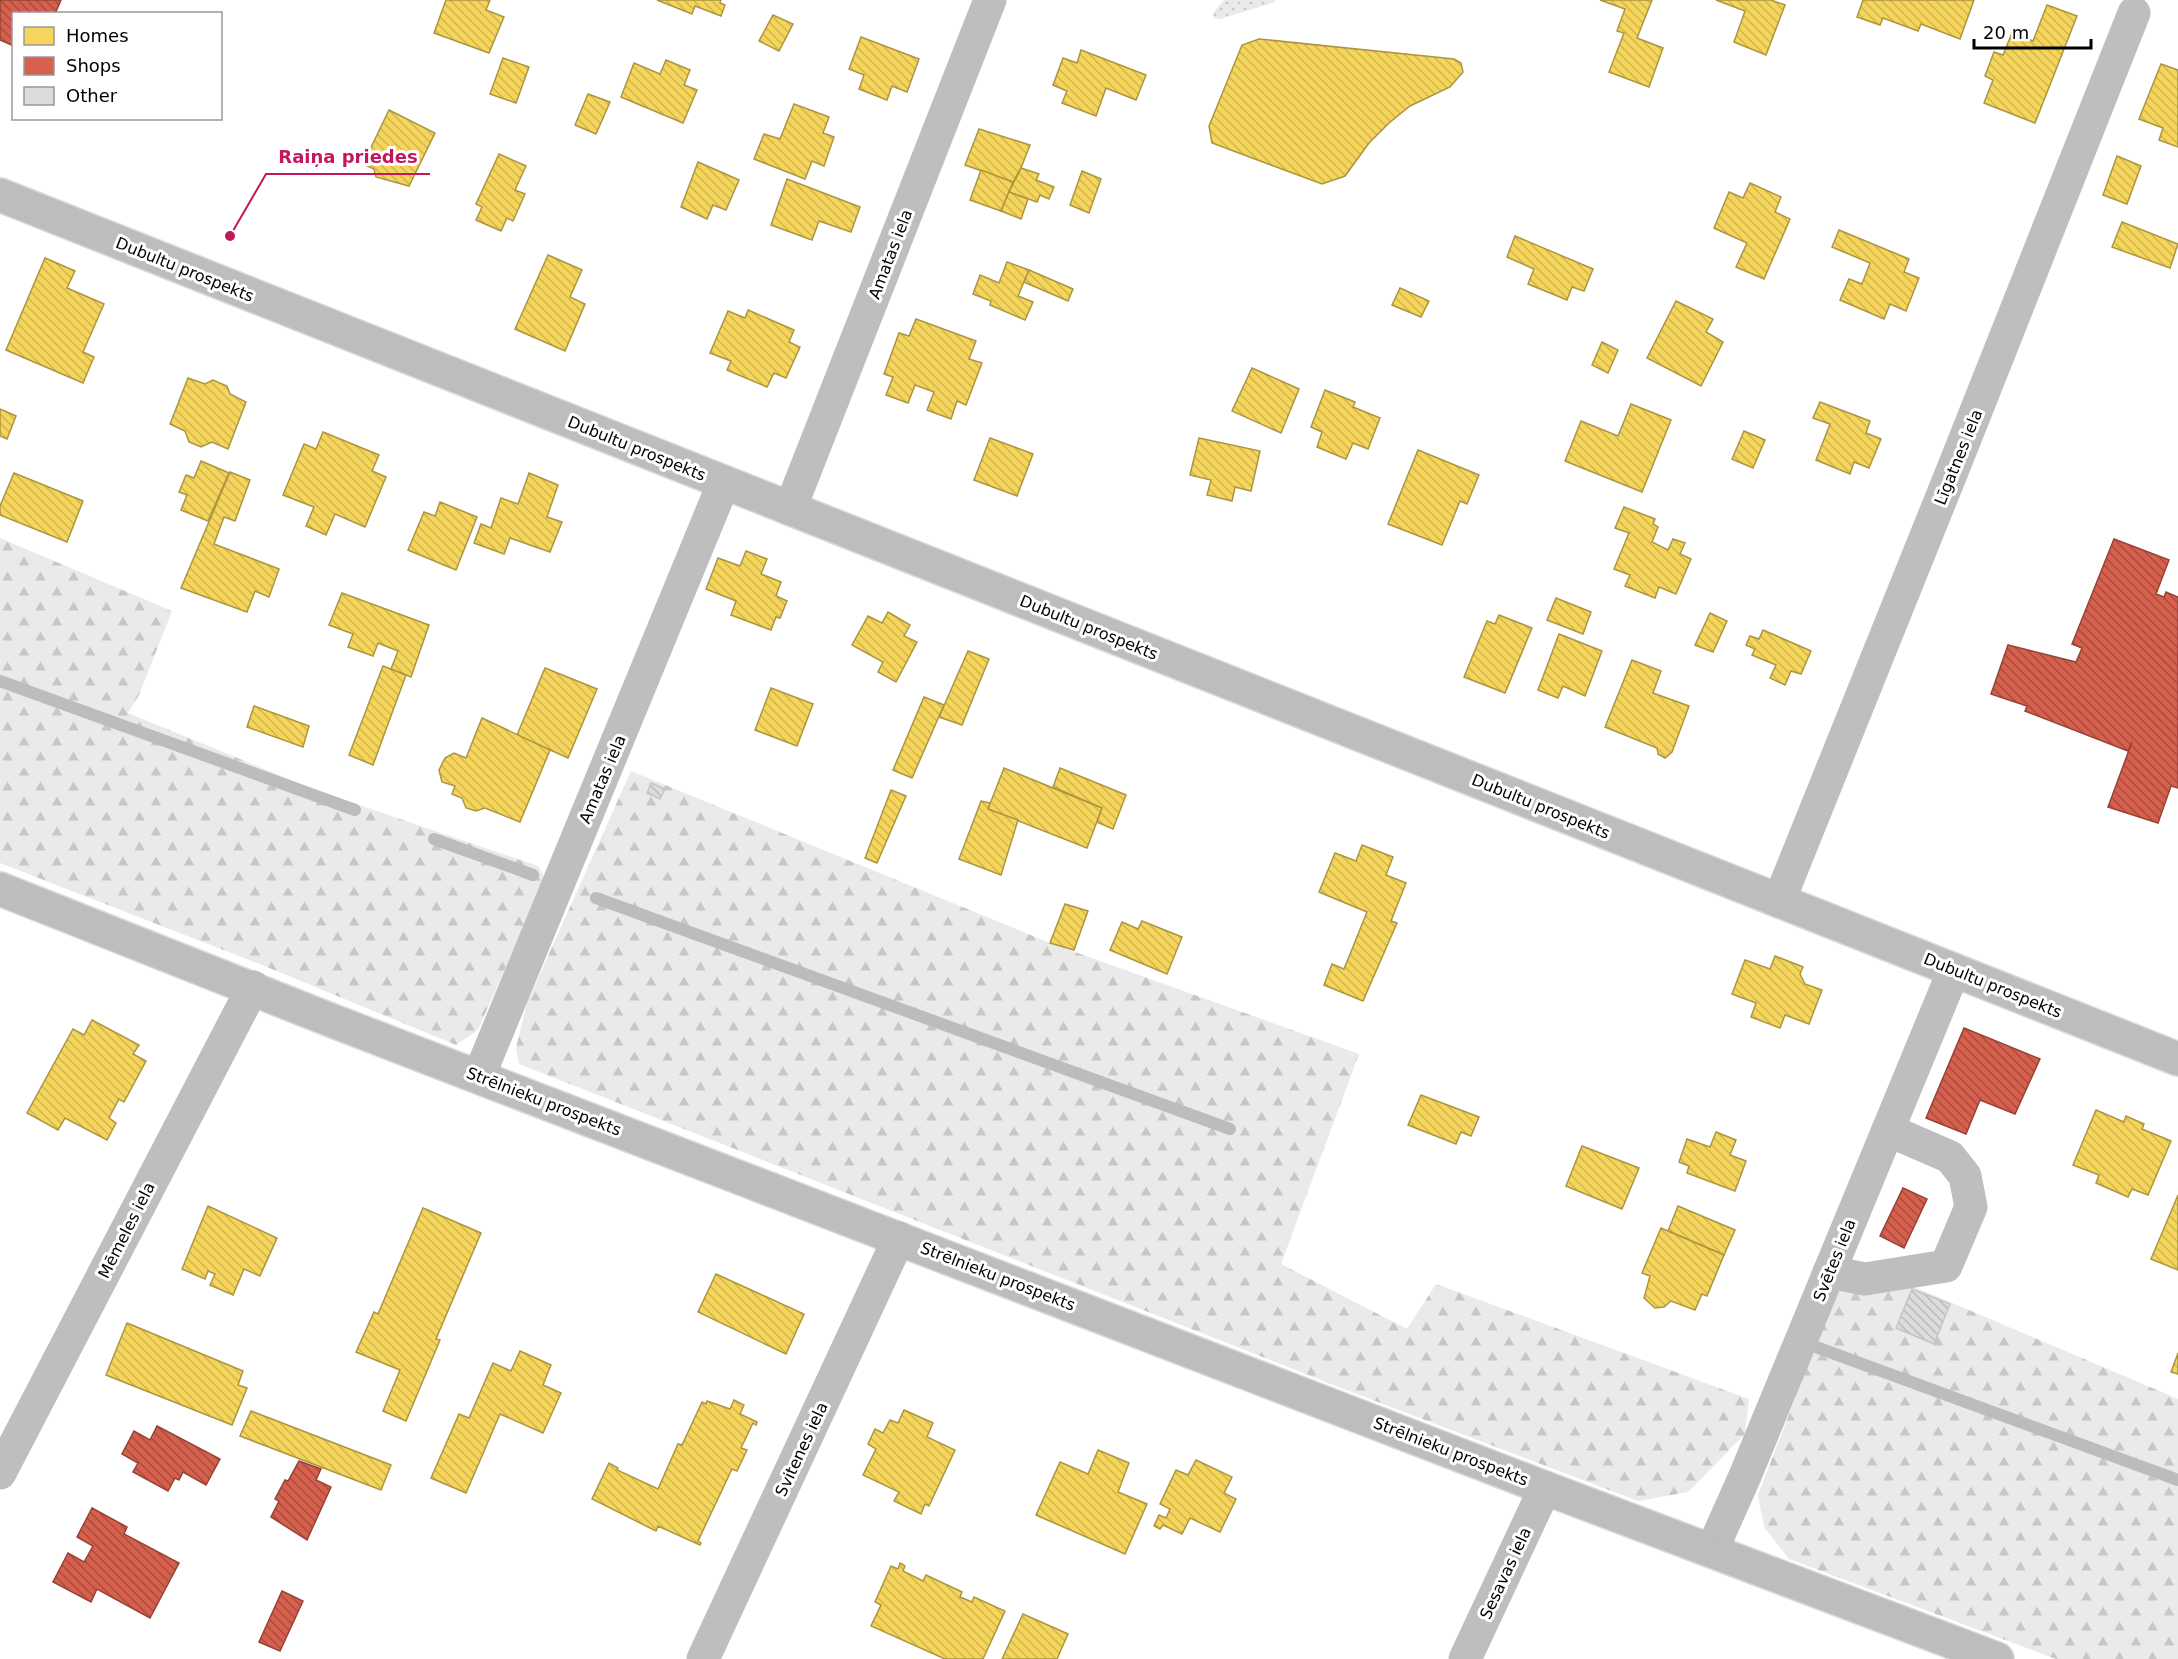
<svg xmlns="http://www.w3.org/2000/svg" width="2178" height="1659" viewBox="0 0 2178 1659" font-family="'DejaVu Sans',sans-serif">
	<style>
		.forest { fill: url(#forest-firs) }
		.garden { fill: url(#garden-dots) }
		.homes { fill: url(#homes-back-hatch); stroke: #ac9540; stroke-width: 1.5 }
		.shops { fill: url(#shops-back-hatch); stroke: #964336; stroke-width: 1.5 }
		.lines { fill: none; stroke-linecap: round; stroke-linejoin: round }
		.stream { stroke: #bcbcbc; stroke-width: 12 }
		.building { fill: url(#building-back-hatch); stroke: #c5c5c5; stroke-width: 1.5 }
		.major-casing { stroke: #dbdbdb; stroke-width: 36 }
		.minor { stroke: #bebebe; stroke-width: 33 }
		.major { stroke: #bdbdbd; stroke-width: 33 }
		.labels { text-anchor: middle; stroke-width: 6; stroke-linejoin: round; paint-order: stroke }
		.street-label { font-size: 16px; fill: #000; stroke: #fff }
		.leader { fill: none; stroke: #c2185b; stroke-width: 2 }
		.callout-dot { fill: #c2185b; stroke: #fff; stroke-width: 2 }
		.callout-label { font-size: 18px; text-anchor: middle; font-weight: bold; fill: #c2185b; stroke: #fff; stroke-width: 6; stroke-linejoin: round; paint-order: stroke }
	</style>
	<defs>
		<pattern id="forest-firs" width="22" height="20" patternUnits="userSpaceOnUse" patternTransform="scale(1.5)"><rect width="22" height="20" fill="#eaeaea"/><path d="M5 1l3.5 6h-7zM16 11l3.5 6h-7z" fill="#c7c7c7"/></pattern>
		<pattern id="garden-dots" width="8" height="8" patternUnits="userSpaceOnUse" patternTransform="scale(1.5)"><rect width="8" height="8" fill="#eaeaea"/><path d="M2 2h.1M6 6h.1" fill="none" stroke="#c7c7c7" stroke-width="1.8" stroke-linecap="round"/></pattern>
		<pattern id="homes-back-hatch" width="6" height="6" patternUnits="userSpaceOnUse" patternTransform="scale(1.5)"><rect width="6" height="6" fill="#f6d55c"/><path d="M-1 5l2 2M0 0l6 6M5-1l2 2" fill="none" stroke="#d1b54e"/></pattern>
		<pattern id="shops-back-hatch" width="6" height="6" patternUnits="userSpaceOnUse" patternTransform="scale(1.5)"><rect width="6" height="6" fill="#d6604d"/><path d="M-1 5l2 2M0 0l6 6M5-1l2 2" fill="none" stroke="#ab4d3e"/></pattern>
		<pattern id="building-back-hatch" width="6" height="6" patternUnits="userSpaceOnUse" patternTransform="scale(1.5)"><rect width="6" height="6" fill="#dcdcdc"/><path d="M-1 5l2 2M0 0l6 6M5-1l2 2" fill="none" stroke="#bbb"/></pattern>
	</defs>
	<rect width="100%" height="100%" fill="#fff"/>
	<!-- forest -->
	<g class="forest">
		<path d="M0 538 172 611 139 695 128 713 318 791 538 866 545 878 478 1030 456 1045 262 965 0 863Z"/>
		<path d="M631 771 1050 943 1359 1054 1281 1264 1407 1329 1436 1284 1749 1399 1745 1434 1688 1492 1638 1501 1341 1388 519 1064 516 1048 527 1003Z"/>
		<path d="M1849 1259 2178 1399V1659H2056L1789 1559 1764 1527 1758 1495Z"/>
	</g>
	<!-- garden -->
	<path class="garden" d="M1224 0H1274L1275 2 1220 19 1214 18 1213 13Z"/>
	<!-- homes -->
	<g class="homes">
		<path d="M446 0H490L486 10 504 17 489 53 434 33Z"/>
		<path d="M657 0H721L720 3 725 5 721 16 695 6 692 14Z"/>
		<path d="M1600 0H1652L1637 38 1663 48 1649 87 1609 72 1624 33 1617 31 1625 9Z"/>
		<path d="M1716 0H1771L1785 5 1766 55 1734 42 1745 11Z"/>
		<path d="M1863 0H1974L1960 39 1921 24 1918 31 1883 18 1880 25 1857 17Z"/>
		<path d="M2047 5 2077 16 2035 123 1984 103 1993 80 1985 76 1994 52 2003 55 2012 33 2033 41Z"/>
		<path d="M773 15 793 24 779 51 759 41Z"/>
		<path d="M861 37 919 59 907 92 892 86 887 100 859 89 864 75 849 69Z"/>
		<path d="M1259 39 1454 59 1461 63 1463 72 1450 87 1410 106 1389 123 1369 143 1345 176 1322 184 1212 143 1209 126 1242 45Z"/>
		<path d="M1081 50 1146 75 1136 100 1106 88 1096 116 1062 103 1067 91 1053 85 1063 58 1077 63Z"/>
		<path d="M503 58 529 67 516 103 490 94Z"/>
		<path d="M666 60 690 70 684 85 697 90 683 123 621 97 634 63 660 74Z"/>
		<path d="M2161 64 2178 70V147L2159 140 2163 128 2139 119Z"/>
		<path d="M588 94 610 102 596 134 575 125Z"/>
		<path d="M794 104 829 117 823 133 834 137 824 166 812 161 805 179 754 159 764 134 780 139Z"/>
		<path d="M389 110 435 133 409 186 376 177 374 169 363 164Z"/>
		<path d="M979 129 1030 145 1021 168 1013 182 965 165Z"/>
		<path d="M499 154 526 166 515 190 525 194 513 221 507 218 501 231 476 220 482 207 476 204Z"/>
		<path d="M2117 156 2141 166 2127 204 2103 195Z"/>
		<path d="M698 162 739 180 726 210 713 205 707 219 681 207Z"/>
		<path d="M1021 168 1039 174 1036 180 1054 187 1049 199 1040 195 1037 202 1009 192Z"/>
		<path d="M981 170 1013 182 1001 211 970 200Z"/>
		<path d="M1082 171 1101 179 1089 213 1070 205Z"/>
		<path d="M787 179 860 207 851 232 819 221 812 240 771 225Z"/>
		<path d="M1750 183 1781 197 1775 212 1790 219 1764 279 1736 267 1747 243 1714 228 1729 192 1743 198Z"/>
		<path d="M1009 192 1028 199 1021 219 1001 211Z"/>
		<path d="M2122 222 2178 244 2170 268 2112 247Z"/>
		<path d="M1839 230 1909 259 1904 272 1919 278 1906 311 1890 304 1884 319 1840 300 1849 279 1862 284 1870 263 1832 247Z"/>
		<path d="M1515 236 1593 269 1584 291 1572 287 1567 300 1528 284 1534 269 1507 257Z"/>
		<path d="M548 255 582 270 570 297 585 304 565 351 515 329Z"/>
		<path d="M45 258 75 271 67 288 104 304 83 352 94 357 83 383 6 350Z"/>
		<path d="M1007 262 1029 270 1018 296 1033 302 1025 320 990 305 991 301 973 294 980 275 999 283Z"/>
		<path d="M1029 270 1073 289 1068 301 1024 282Z"/>
		<path d="M1400 288 1429 301 1421 317 1392 305Z"/>
		<path d="M1676 301 1713 319 1706 332 1723 342 1701 386 1647 358Z"/>
		<path d="M748 310 794 330 789 342 800 347 786 378 774 373 767 387 727 370 731 361 710 353 728 311 745 318Z"/>
		<path d="M916 319 976 341 969 359 982 363 966 405 957 401 951 419 927 410 934 392 915 385 908 403 886 395 893 377 884 374 899 333 909 336Z"/>
		<path d="M1602 342 1618 350 1608 373 1592 365Z"/>
		<path d="M1252 368 1299 389 1281 433 1232 411Z"/>
		<path d="M188 378 205 384 213 380 227 386 230 394 246 402 228 449 212 442 201 447 189 442 185 431 170 424Z"/>
		<path d="M1325 390 1355 402 1353 407 1380 418 1368 449 1353 443 1346 459 1317 447 1322 432 1311 427Z"/>
		<path d="M1820 402 1870 421 1866 433 1881 439 1869 468 1854 462 1850 474 1816 460 1830 424 1813 418Z"/>
		<path d="M1631 404 1671 420 1642 492 1565 461 1581 421 1618 436Z"/>
		<path d="M0 409 16 416 7 439 0 436Z"/>
		<path d="M1744 431 1765 440 1753 468 1732 459Z"/>
		<path d="M323 432 379 455 372 471 386 477 365 527 335 514 326 535 306 526 314 507 283 495 304 444 316 449Z"/>
		<path d="M990 438 1033 454 1017 496 974 480Z"/>
		<path d="M1199 438 1260 451 1251 491 1235 487 1232 501 1207 495 1211 480 1190 475Z"/>
		<path d="M1418 450 1479 475 1467 504 1460 501 1442 545 1388 524Z"/>
		<path d="M201 461 229 473 208 521 181 510 187 495 179 492 186 475 194 478Z"/>
		<path d="M230 472 250 480 235 521 224 517 214 544 279 569 269 597 255 591 247 612 181 588Z"/>
		<path d="M14 473 83 501 67 542 0 515V506Z"/>
		<path d="M529 473 558 485 547 517 562 522 550 552 510 538 504 554 474 543 481 524 491 528 501 498 518 504Z"/>
		<path d="M440 502 477 517 456 570 408 550 424 512 435 516Z"/>
		<path d="M1624 507 1655 519 1653 524 1658 527 1652 542 1668 550 1673 539 1685 543 1680 554 1691 559 1676 594 1659 587 1655 598 1625 586 1630 575 1614 569 1629 533 1615 528Z"/>
		<path d="M746 551 767 559 761 574 781 582 776 596 787 601 780 618 776 617 771 630 731 615 736 601 706 589 718 558 740 566Z"/>
		<path d="M342 593 429 625 411 677 391 669 398 651 378 643 373 656 348 647 353 634 329 625Z"/>
		<path d="M1556 598 1591 612 1583 634 1547 620Z"/>
		<path d="M888 612 910 625 904 636 917 642 896 682 878 672 883 662 852 645 868 616 882 623Z"/>
		<path d="M1710 613 1727 621 1713 652 1695 645Z"/>
		<path d="M1499 615 1532 628 1505 693 1464 677 1487 621 1495 624Z"/>
		<path d="M1763 630 1811 651 1801 674 1791 671 1785 685 1770 678 1776 665 1752 655 1755 649 1746 645 1750 636 1759 639Z"/>
		<path d="M1559 634 1602 651 1585 696 1563 686 1558 698 1538 690Z"/>
		<path d="M968 651 989 659 962 725 939 717Z"/>
		<path d="M1632 660 1661 671 1653 693 1689 706 1672 752 1665 758 1658 754 1657 748 1605 727Z"/>
		<path d="M383 666 406 675 373 765 349 755Z"/>
		<path d="M545 668 597 689 568 758 517 735Z"/>
		<path d="M771 688 813 704 797 746 755 730Z"/>
		<path d="M924 697 944 705 912 778 893 770Z"/>
		<path d="M254 706 309 726 303 747 247 727Z"/>
		<path d="M482 718 550 750 520 822 485 808 476 811 466 808 462 798 452 794 455 786 442 782 439 770 445 758 454 753 466 758Z"/>
		<path d="M1004 768 1102 808 1087 848 988 809Z"/>
		<path d="M1060 768 1126 795 1113 829 1097 822 1102 808 1053 787Z"/>
		<path d="M891 790 906 796 877 863 865 858Z"/>
		<path d="M981 801 990 803 988 809 1018 820 1001 875 959 859Z"/>
		<path d="M1362 845 1393 857 1386 875 1406 883 1391 921 1397 923 1363 1001 1324 985 1332 964 1344 969 1367 912 1319 892 1335 853 1356 861Z"/>
		<path d="M1065 904 1088 911 1074 950 1050 943Z"/>
		<path d="M1142 921 1182 937 1167 974 1110 950 1122 922 1138 929Z"/>
		<path d="M1775 956 1803 967 1800 974 1805 984 1822 990 1809 1024 1785 1015 1780 1028 1751 1017 1756 1003 1732 994 1745 960 1770 969Z"/>
		<path d="M92 1020 139 1045 133 1054 146 1061 124 1102 119 1099 109 1118 116 1123 107 1140 65 1118 58 1130 27 1113 73 1029 84 1035Z"/>
		<path d="M1421 1095 1479 1117 1471 1136 1461 1132 1456 1144 1408 1125Z"/>
		<path d="M2096 1110 2124 1122 2126 1116 2144 1124 2142 1129 2171 1141 2148 1195 2132 1189 2128 1197 2096 1183 2099 1175 2073 1165Z"/>
		<path d="M1716 1132 1736 1140 1730 1155 1746 1161 1735 1191 1687 1173 1689 1166 1679 1162 1687 1139 1710 1147Z"/>
		<path d="M1582 1146 1639 1168 1622 1209 1566 1186Z"/>
		<path d="M2178 1195V1270L2151 1259Z"/>
		<path d="M208 1206 277 1238 260 1276 244 1269 233 1295 210 1285 215 1274 208 1271 205 1279 182 1269Z"/>
		<path d="M1678 1206 1735 1230 1724 1255 1668 1231Z"/>
		<path d="M423 1208 481 1233 436 1339 440 1340 406 1421 383 1411 400 1370 356 1352 374 1312 378 1314Z"/>
		<path d="M1661 1228 1724 1255 1707 1296 1702 1294 1695 1310 1671 1301 1664 1307 1655 1308 1644 1298 1650 1276 1642 1273Z"/>
		<path d="M716 1274 804 1314 786 1354 698 1312Z"/>
		<path d="M127 1323 243 1371 238 1385 247 1388 232 1425 106 1375Z"/>
		<path d="M520 1351 551 1365 543 1385 561 1393 543 1433 500 1414 466 1493 431 1478 459 1414 469 1418 493 1363 511 1371Z"/>
		<path d="M2178 1353V1374L2171 1372Z"/>
		<path d="M734 1400 744 1405 740 1414 757 1422 756 1425 753 1423 741 1448 747 1450 737 1471 732 1469 698 1541 701 1543 700 1545 658 1526 656 1531 592 1499 609 1463 618 1468 617 1470 658 1489 678 1444 682 1445 702 1402 706 1404 707 1401 730 1409Z"/>
		<path d="M904 1410 933 1423 927 1437 955 1450 929 1506 925 1504 921 1514 894 1501 899 1492 863 1475 876 1449 868 1444 875 1429 883 1433 890 1420 898 1423Z"/>
		<path d="M251 1411 391 1465 381 1490 240 1436Z"/>
		<path d="M1098 1450 1129 1463 1118 1492 1147 1504 1125 1554 1036 1515 1060 1462 1088 1474Z"/>
		<path d="M1196 1460 1232 1477 1224 1493 1236 1499 1220 1532 1190 1518 1182 1534 1163 1525 1160 1529 1154 1526 1159 1515 1166 1518 1170 1509 1160 1504 1176 1470 1188 1475Z"/>
		<path d="M900 1563 905 1566 903 1571 923 1581 926 1575 962 1592 960 1597 972 1602 974 1597 1005 1611 983 1659H945L871 1626 881 1605 875 1602 891 1566 898 1569Z"/>
		<path d="M1023 1614 1068 1634 1057 1659H1002Z"/>
	</g>
	<!-- shops -->
	<g class="shops">
		<path d="M0 0H61L55 14H14V46L0 40Z"/>
		<path d="M2114 539 2169 560 2156 594 2164 597 2166 592 2178 597V788L2171 786 2158 823 2108 807 2132 742 2128 751 2025 711 2027 706 1991 694 2008 645 2076 662 2082 648 2072 644Z"/>
		<path d="M1964 1028 2040 1059 2015 1114 1980 1100 1966 1134 1926 1118Z"/>
		<path d="M1903 1188 1927 1199 1904 1248 1880 1236Z"/>
		<path d="M157 1426 220 1459 206 1485 183 1472 179 1480 175 1478 168 1491 133 1472 138 1463 122 1454 134 1431 150 1440Z"/>
		<path d="M299 1461 321 1469 316 1480 331 1487 307 1540 271 1517 279 1501 275 1499 285 1480 288 1481Z"/>
		<path d="M92 1508 127 1527 124 1534 179 1563 150 1618 97 1589 91 1602 53 1582 68 1553 84 1562 93 1546 77 1537Z"/>
		<path d="M282 1591 303 1601 280 1651 259 1642Z"/>
	</g>
	<g class="lines">
		<!-- stream -->
		<g class="stream">
			<path d="M0 681 355 810"/>
			<path d="M434 839 533 875"/>
			<path d="M596 898 1230 1129"/>
			<path d="M1816 1347 2178 1480"/>
		</g>
	</g>
	<!-- building -->
	<g class="building">
		<path d="M651 783 665 789 660 799 647 793Z"/>
		<path d="M1912 1289 1950 1304 1934 1344 1896 1328Z"/>
	</g>
	<g class="lines">
		<defs>
			<g id="major">
				<path d="M0 195 2178 1059"/>
				<path d="M0 889 333 1021 1545 1488 1997 1659"/>
			</g>
		</defs>
		<!-- major casing -->
		<use href="#major" class="major-casing"/>
		<!-- minor -->
		<g class="minor">
			<path d="M790 509 990 0"/>
			<path d="M1779 901 1955 464 2134 13"/>
			<path d="M479 1076 724 482"/>
			<path d="M1829 1272 1865 1279 1946 1266 1971 1207 1965 1176 1950 1157 1888 1130"/>
			<path d="M0 1473 253 987"/>
			<path d="M1712 1550 1745 1476 1954 970"/>
			<path d="M703 1659 899 1238"/>
			<path d="M1465 1659 1545 1488"/>
		</g>
		<!-- major -->
		<use href="#major" class="major"/>
	</g>
	<g class="labels">
		<!-- street labels -->
		<g class="street-label">
			<text transform="translate(890 254) rotate(-69)" y="6">Amatas iela</text>
			<text transform="translate(185 269) rotate(22)" y="6">Dubultu prospekts</text>
			<text transform="translate(637 448) rotate(22)" y="6">Dubultu prospekts</text>
			<text transform="translate(1958 457) rotate(-68)" y="6">Līgatnes iela</text>
			<text transform="translate(1089 627) rotate(22)" y="6">Dubultu prospekts</text>
			<text transform="translate(602 779) rotate(-67)" y="6">Amatas iela</text>
			<text transform="translate(1541 806) rotate(22)" y="6">Dubultu prospekts</text>
			<text transform="translate(1993 985) rotate(22)" y="6">Dubultu prospekts</text>
			<text transform="translate(544 1101) rotate(21)" y="6">Strēlnieku prospekts</text>
			<text transform="translate(126 1230) rotate(-63)" y="6">Mēmeles iela</text>
			<text transform="translate(1834 1260) rotate(-68)" y="6">Svētes iela</text>
			<text transform="translate(998 1276) rotate(21)" y="6">Strēlnieku prospekts</text>
			<text transform="translate(801 1449) rotate(-65)" y="6">Svitenes iela</text>
			<text transform="translate(1451 1451) rotate(21)" y="6">Strēlnieku prospekts</text>
			<text transform="translate(1505 1573) rotate(-65)" y="6">Sesavas iela</text>
		</g>
	</g>
	<!-- callouts -->
	<path class="leader" d="M230 236L266 174H430"/>
	<circle class="callout-dot" cx="230" cy="236" r="6"/>
	<g class="callout-label">
		<text x="348" y="163">Raiņa priedes</text>
	</g>
	<!-- legend -->
	<rect x="12" y="12" width="210" height="108" fill="#ffffff" stroke="#999999" stroke-width="1.5"/>
	<rect x="24" y="27" width="30" height="18" fill="#f6d55c" stroke="#999999" stroke-width="1.5"/>
	<text x="66" y="42" font-size="18" fill="#000000">Homes</text>
	<rect x="24" y="57" width="30" height="18" fill="#d6604d" stroke="#999999" stroke-width="1.5"/>
	<text x="66" y="72" font-size="18" fill="#000000">Shops</text>
	<rect x="24" y="87" width="30" height="18" fill="#dcdcdc" stroke="#999999" stroke-width="1.5"/>
	<text x="66" y="102" font-size="18" fill="#000000">Other</text>
	<!-- scale -->
	<path d="M1974 39v9h117v-9" fill="none" stroke="#000000" stroke-width="3"/>
	<text x="1983" y="39" font-size="18" fill="#000000" stroke="#ffffff" stroke-width="4.5" paint-order="stroke">20 m</text>
</svg>
